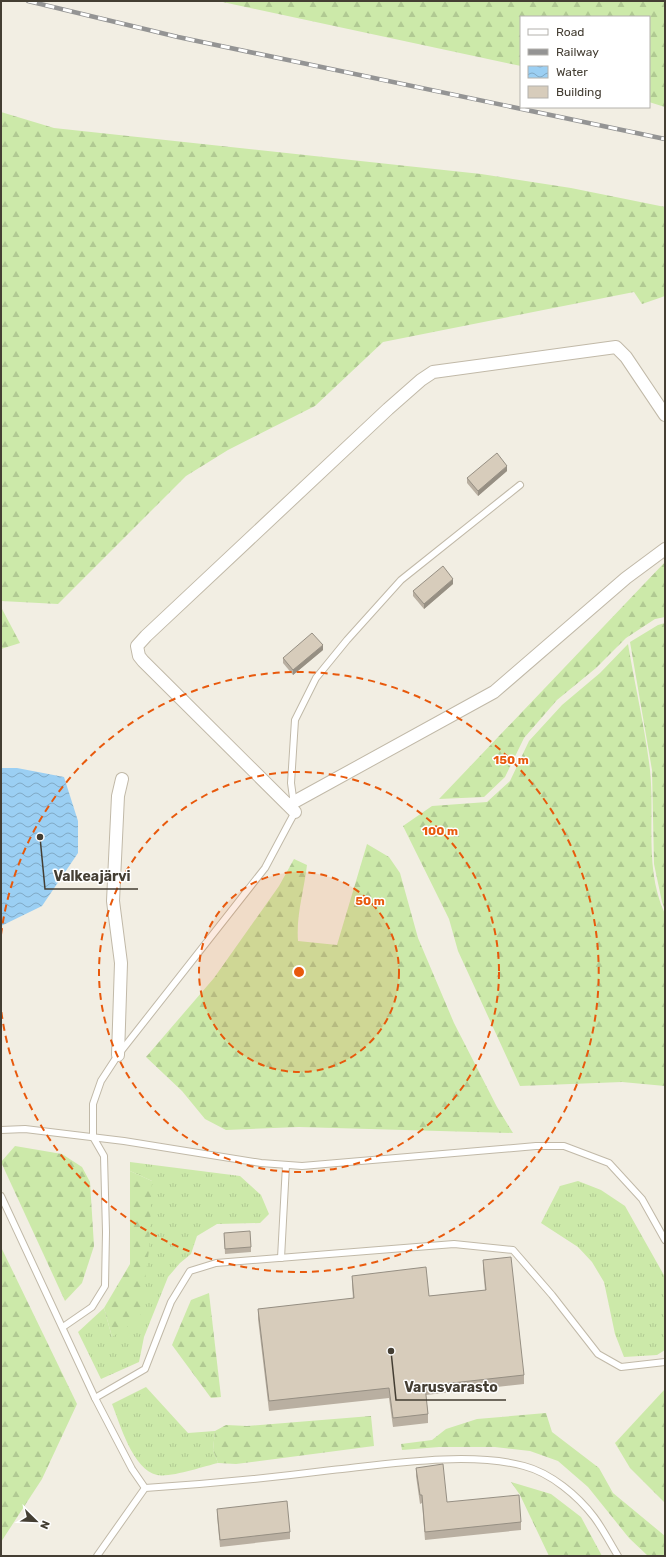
<svg xmlns="http://www.w3.org/2000/svg" width="666" height="1557" viewBox="0 0 666 1557" font-family="Rubik,sans-serif">
	<style>
		.grass { fill: url(#grass-tufts) }
		.forest { fill: url(#forest-firs) }
		.water { fill: url(#water-waves) }
		.lines { fill: none; stroke-linecap: round; stroke-linejoin: round }
		.service-casing { stroke: #c1b9a8; stroke-width: 8 }
		.minor-casing { stroke: #c1b9a8; stroke-width: 14 }
		.service { stroke: #fff; stroke-width: 6 }
		.minor { stroke: #fff; stroke-width: 12 }
		.rail-casing { stroke: #949494; stroke-width: 4.5 }
		.rail { stroke: #fff; stroke-width: 3; stroke-dasharray: 9; stroke-linecap: butt }
		.wall { fill: #b9afa1 }
		.shaded-wall { fill: #968f83 }
		.building { fill: #d7ccbb; stroke: #968f83 }
		.ring { fill: none; stroke: #e8590c; stroke-width: 2; stroke-dasharray: 7 5 }
		.centre { fill: #e8590c; stroke: #fff; stroke-width: 2 }
		.ring-label { font-size: 12px; text-anchor: middle; font-weight: bold; fill: #e8590c; stroke: #fff; stroke-width: 3; stroke-linejoin: round; paint-order: stroke }
		.leader { fill: none; stroke: #443e33; stroke-width: 1.5 }
		.callout-dot { fill: #443e33; stroke: #fff; stroke-width: 1.5 }
		.callout-label { font-size: 14px; text-anchor: middle; font-weight: bold; fill: #443e33; stroke: #fff; stroke-width: 3; stroke-linejoin: round; paint-order: stroke }
	</style>
	<defs>
		<pattern id="grass-tufts" width="24" height="20" patternUnits="userSpaceOnUse"><rect width="24" height="20" fill="#cce9a9"/><path d="M3 7l-1-3M5 7V3M7 7l1-3M15 17l-1-3M17 17v-4M19 17l1-3" fill="none" stroke="#b0c992"/></pattern>
		<pattern id="forest-firs" width="22" height="20" patternUnits="userSpaceOnUse"><rect width="22" height="20" fill="#cce9a9"/><path d="M5 1l3.5 6h-7zM16 11l3.5 6h-7z" fill="#b0c992"/></pattern>
		<pattern id="water-waves" width="16" height="10" patternUnits="userSpaceOnUse"><rect width="16" height="10" fill="#9bcff3"/><path d="M0 5q4-4 8 0t8 0" fill="none" stroke="#80a9c5"/></pattern>
	</defs>
	<rect width="100%" height="100%" fill="#f2eee3"/>
	<!-- grass -->
	<g class="grass">
		<path d="M130 1162 240 1176 261 1195 269 1214 260 1223 217 1224 197 1236 191 1254 180 1263 168 1277 144 1337 139 1362 101 1379 78 1332 104 1308 112 1337 152 1181 130 1171Z"/>
		<path d="M578 1181 601 1190 625 1206 665 1277V1350L657 1355 624 1357 615 1334 604 1282 592 1262 578 1247 541 1223 560 1186Z"/>
		<path d="M146 1387 188 1433 215 1431 213 1450 218 1463C205 1466 170 1478 157 1475 133 1470 120 1424 112 1404Z"/>
	</g>
	<!-- forest -->
	<g class="forest">
		<path d="M218 1H665V107L649 102V17H521V66Z"/>
		<path d="M1 112 54 128 481 174 571 188 665 207V296L642 304 634 292 383 342 315 406 228 450 186 476 58 604 1 601Z"/>
		<path d="M665 562V617L655 619 626 638 596 668 557 700 524 738 505 777 484 797 439 799Z"/>
		<path d="M1 607 20 643 1 649Z"/>
		<path d="M665 623V910L662 902 654 864 652 770 630 642 658 625Z"/>
		<path d="M628 644C635 686 645 728 650 770 655 818 644 869 665 914V1086L622 1082 520 1086 458 951 449 919 403 826 432 806 487 802 510 781 529 741 562 705 600 673Z"/>
		<path d="M367 844 389 857 400 873 418 938 454 1023 497 1107 513 1133 299 1127 226 1130 205 1119 182 1091 146 1057 214 978 279 886 294 859 307 865C304 891 296 915 298 941L337 945Z"/>
		<path d="M15 1146 62 1154 82 1167 90 1182 94 1246 82 1283 65 1301 1 1162Z"/>
		<path d="M130 1171 152 1181 149 1250 140 1318 112 1337 104 1308 130 1264Z"/>
		<path d="M1 1247 77 1404 42 1479 1 1542Z"/>
		<path d="M209 1293 221 1397 211 1398 172 1345 191 1300Z"/>
		<path d="M665 1389V1503L630 1468 615 1443Z"/>
		<path d="M546 1413 552 1432 599 1468 613 1493 665 1536V1556H648L629 1538 588 1487 558 1461 530 1451 495 1447H439L402 1450 401 1444 432 1440 446 1429 477 1419Z"/>
		<path d="M371 1416 374 1446 236 1464 218 1463 213 1450 215 1431 226 1425 247 1426Z"/>
		<path d="M511 1482 551 1494 581 1517 602 1556H549L520 1495Z"/>
	</g>
	<!-- water -->
	<path class="water" d="M1 768H17L64 777 78 821V853L42 906 1 926Z"/>
	<g class="lines">
		<defs>
			<g id="service">
				<path d="M1 1130 25 1129 124 1141 261 1163 302 1166 536 1146H564L609 1163 642 1199 665 1240"/>
				<path d="M1 1196 95 1398 132 1469 145 1488"/>
				<path d="M281 1258 286 1165"/>
				<path d="M63 1327 92 1307 105 1286 106 1232 104 1156 93 1137V1104L101 1081 118 1055 265 868 289 823 295 812 291 783 295 720 316 678 347 640 401 580 520 485"/>
				<path d="M95 1398 145 1369 171 1302 190 1271 216 1263 454 1244 513 1250 552 1295 598 1354 621 1367 665 1362"/>
				<path d="M97 1556 145 1488C207 1484 269 1478 332 1470 388 1464 470 1451 524 1466 551 1473 578 1496 594 1517 603 1529 610 1543 618 1556"/>
			</g>
			<g id="minor">
				<path d="M294 802 494 692 626 578 665 549"/>
				<path d="M295 812 143 661 139 656 137 646 146 636 388 409 421 380 433 372 616 347 626 357 665 415"/>
				<path d="M118 1055 121 963 113 901 118 796 122 779"/>
			</g>
		</defs>
		<!-- service casing -->
		<use href="#service" class="service-casing"/>
		<!-- minor casing -->
		<use href="#minor" class="minor-casing"/>
		<!-- service -->
		<use href="#service" class="service"/>
		<!-- minor -->
		<use href="#minor" class="minor"/>
		<defs>
			<path id="rail" d="M28 1 178 37 665 139"/>
		</defs>
		<!-- rail casing -->
		<use href="#rail" class="rail-casing"/>
		<!-- rail -->
		<use href="#rail" class="rail"/>
	</g>
	<!-- wall -->
	<g class="wall">
		<path d="M507 471 478 496 467 483V478Z"/>
		<path d="M453 584 424 609 413 596V591Z"/>
		<path d="M323 650 293 675 283 663V658Z"/>
		<path d="M224 1233 251 1247V1252L225 1254Z"/>
		<path d="M483 1260 524 1375V1384L426 1395 428 1414V1423L393 1427 389 1398 269 1411 258 1319V1309L353 1299 352 1285V1276L429 1296 485 1290 483 1269Z"/>
		<path d="M416 1468 447 1502 521 1522V1530L425 1540 422 1503 420 1504 416 1476Z"/>
		<path d="M217 1509 290 1532V1539L220 1547 217 1516Z"/>
	</g>
	<!-- shaded-wall -->
	<g class="shaded-wall">
		<path d="M507 466V471L478 496V491Z"/>
		<path d="M453 579V584L424 609V604Z"/>
		<path d="M323 645V650L293 675V670Z"/>
	</g>
	<!-- building -->
	<g class="building">
		<path d="M497 453 507 466 478 491 467 478Z"/>
		<path d="M443 566 453 579 424 604 413 591Z"/>
		<path d="M312 633 323 645 293 670 283 658Z"/>
		<path d="M250 1231 251 1247 225 1249 224 1233Z"/>
		<path d="M511 1257 524 1375 425 1386 428 1414 393 1418 389 1388 269 1401 258 1309 354 1298 352 1276 426 1267 429 1296 486 1290 483 1260Z"/>
		<path d="M443 1464 447 1502 519 1495 521 1522 425 1532 422 1495H420L416 1468Z"/>
		<path d="M287 1501 290 1532 220 1540 217 1509Z"/>
	</g>
	<!-- distance rings -->
	<circle cx="299" cy="972" r="100" fill="#e8590c" fill-opacity=".12"/>
	<g class="ring">
		<circle cx="299" cy="972" r="100"/>
		<circle cx="299" cy="972" r="200"/>
		<path d="M1 935A300 300 0 1 1 1 1009"/>
	</g>
	<circle cx="299" cy="972" r="6" class="centre"/>
	<g class="ring-label">
		<text x="511" y="764">150 m</text>
		<text x="440" y="835">100 m</text>
		<text x="370" y="905">50 m</text>
	</g>
	<!-- callouts -->
	<path class="leader" d="M40 837L45 889H138M391 1351L396 1400H506"/>
	<g class="callout-dot">
		<circle cx="40" cy="837" r="4"/>
		<circle cx="391" cy="1351" r="4"/>
	</g>
	<g class="callout-label">
		<text x="92" y="881">Valkeajärvi</text>
		<text x="451" y="1392">Varusvarasto</text>
	</g>
	<!-- border -->
	<rect width="666" height="1557" fill="none" stroke="#443e33" stroke-width="4"/>
	<!-- legend -->
	<rect x="520" y="16" width="130" height="92" fill="#ffffff" stroke="#b4b2ad"/>
	<rect x="528" y="29" width="20" height="6" fill="#ffffff" stroke="#b4b2ad"/>
	<text x="556" y="36" font-size="12" fill="#443e33">Road</text>
	<rect x="528" y="49" width="20" height="6" fill="#949494" stroke="#b4b2ad"/>
	<text x="556" y="56" font-size="12" fill="#443e33">Railway</text>
	<rect x="528" y="66" width="20" height="12" fill="url(#water-waves)" stroke="#b4b2ad"/>
	<text x="556" y="76" font-size="12" fill="#443e33">Water</text>
	<rect x="528" y="86" width="20" height="12" fill="#d7ccbb" stroke="#b4b2ad"/>
	<text x="556" y="96" font-size="12" fill="#443e33">Building</text>
	<!-- north arrow -->
	<g transform="translate(36 1521) rotate(113)" stroke="#ffffff" stroke-width="3" paint-order="stroke">
	<path d="M0-3L7 15L0 10L-7 15Z" fill="#443e33"/>
	<text y="-6" font-size="11" font-weight="bold" text-anchor="middle" fill="#443e33">N</text>
	</g>
</svg>
